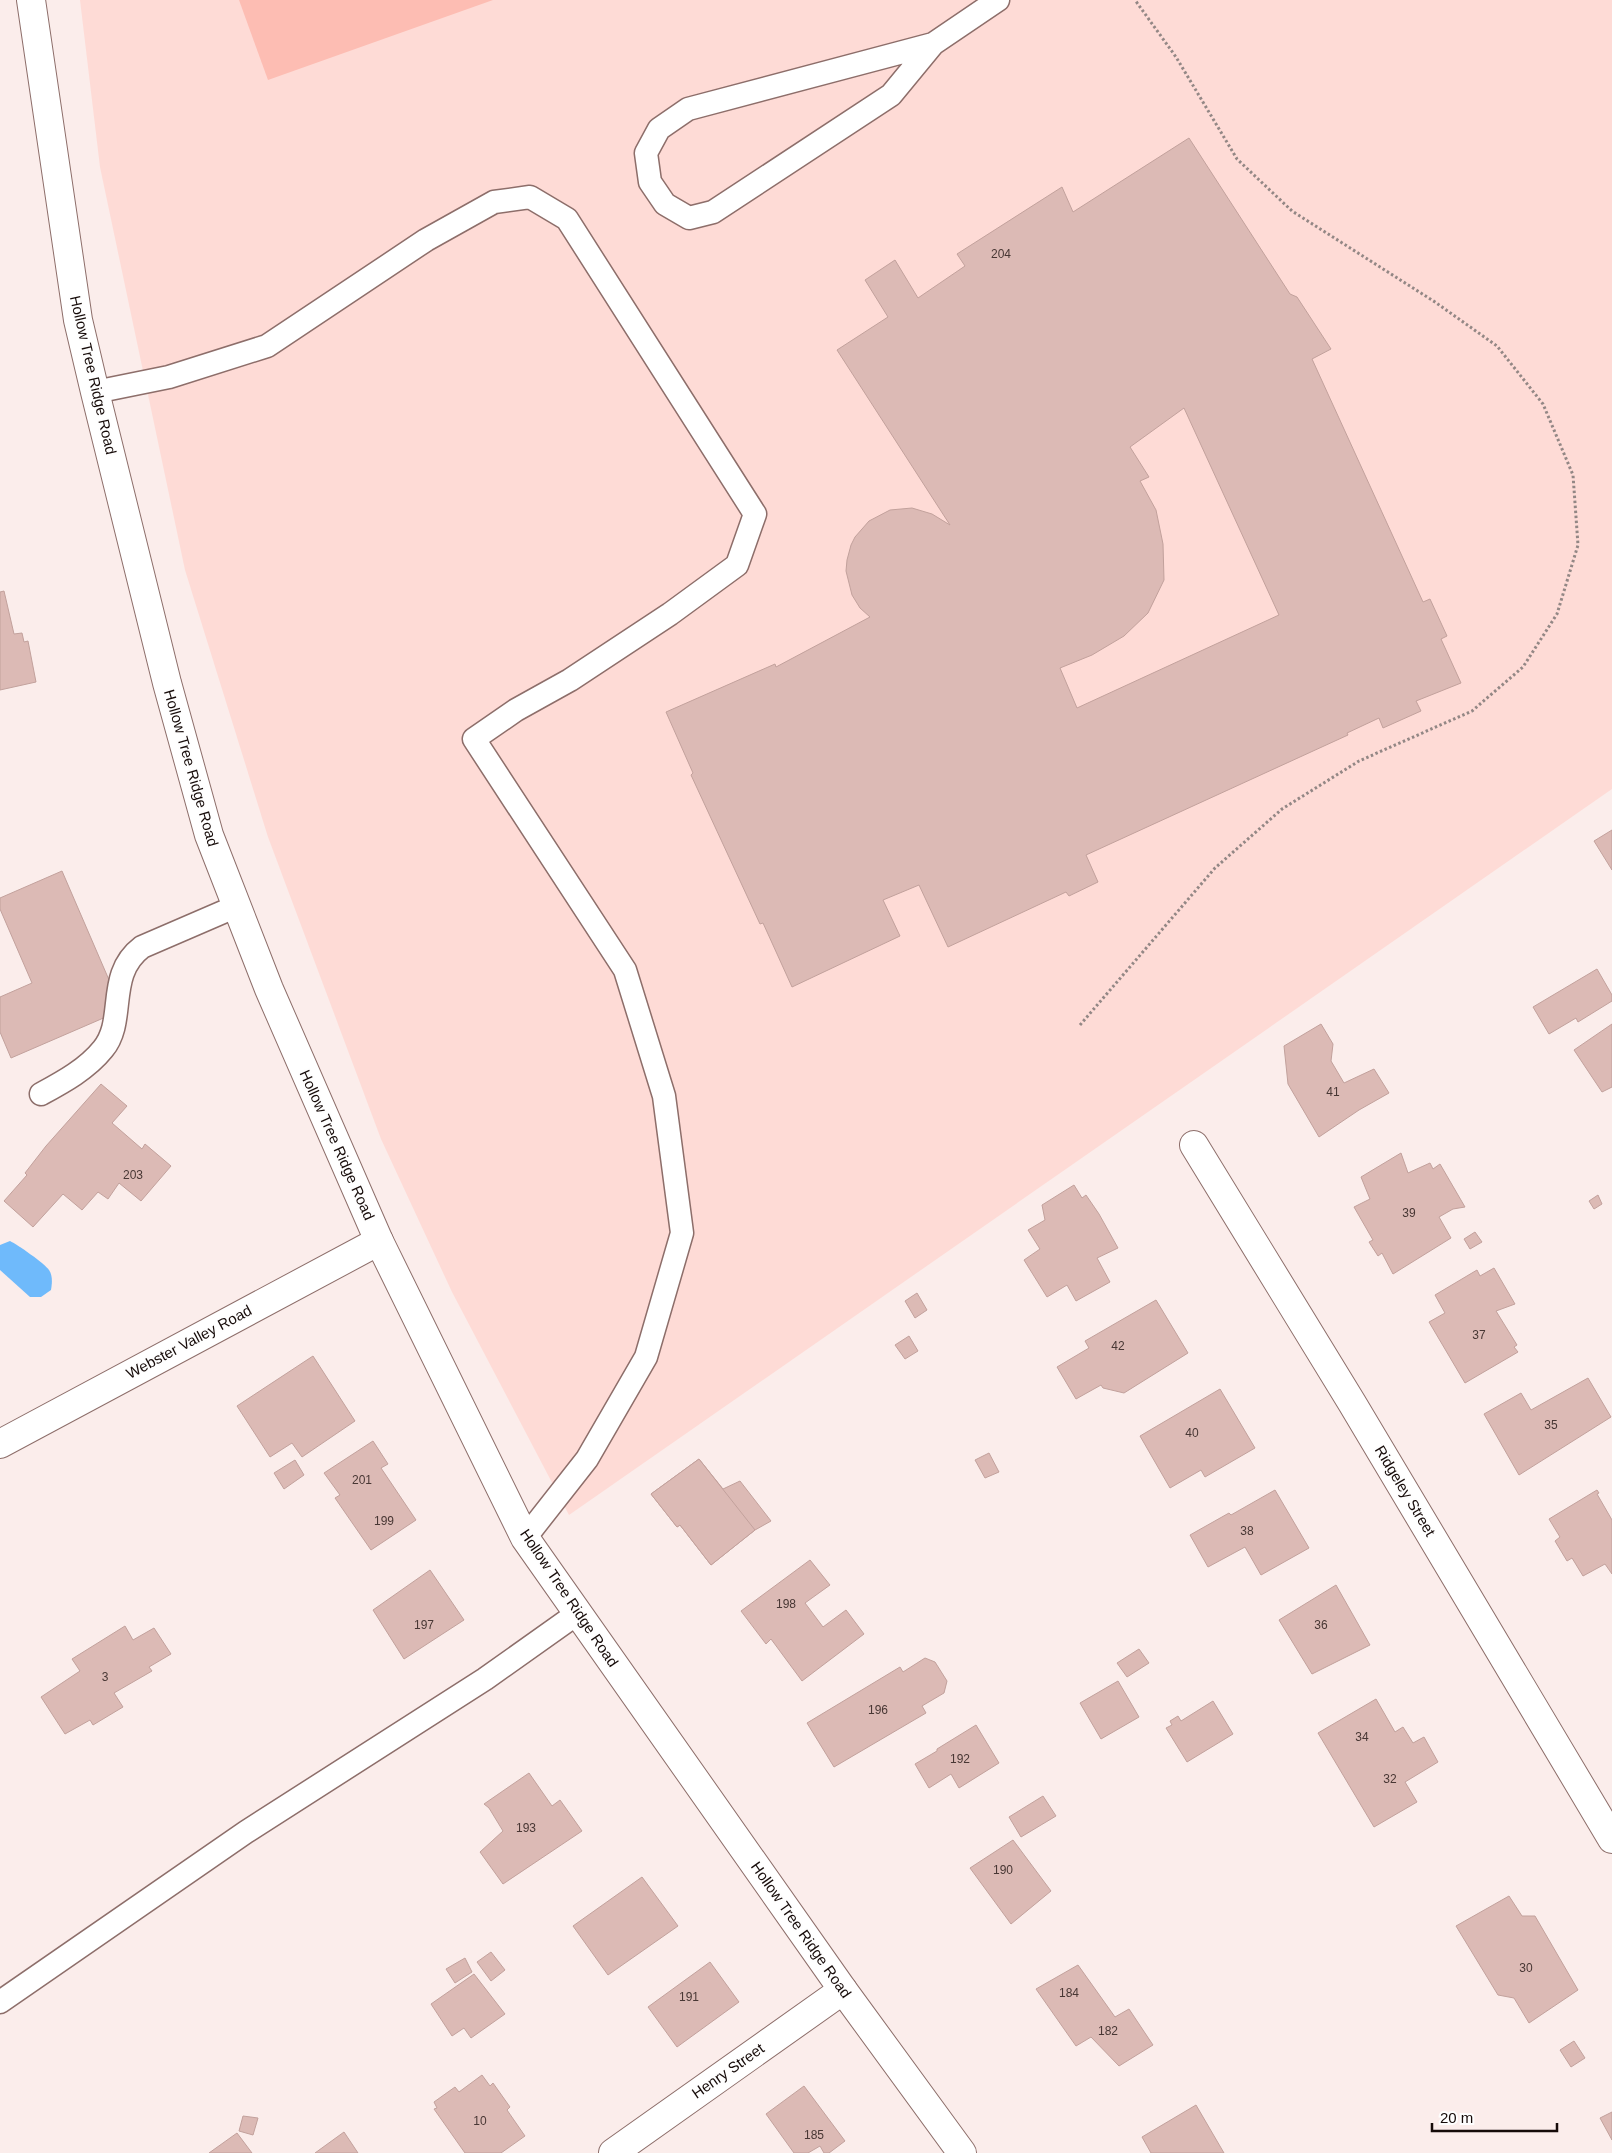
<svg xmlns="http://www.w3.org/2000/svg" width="1612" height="2153" viewBox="0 0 1612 2153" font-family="Helvetica,sans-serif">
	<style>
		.built { fill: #fedbd6 }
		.green { fill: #fdbdb3 }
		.water { fill: #6fbafb }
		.building { fill: #dcbab5; stroke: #c2a19c; fill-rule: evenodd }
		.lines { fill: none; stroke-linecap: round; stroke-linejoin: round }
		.lane-casing { stroke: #8d6e6a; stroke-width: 25 }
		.street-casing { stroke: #8d6e6a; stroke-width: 30 }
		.secondary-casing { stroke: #8d6e6a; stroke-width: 30 }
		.path { stroke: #938785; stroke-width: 3; stroke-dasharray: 2.5 2.5; stroke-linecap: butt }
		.lane { stroke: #fff; stroke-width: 22 }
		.street { stroke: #fff; stroke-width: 28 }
		.secondary { stroke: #fff; stroke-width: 28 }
		.labels { text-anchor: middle; stroke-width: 4; stroke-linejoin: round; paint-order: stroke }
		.number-label { font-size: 12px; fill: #483734 }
		.street-label { font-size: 15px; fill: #160b09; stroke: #fefefe }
	</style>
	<rect width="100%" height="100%" fill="#fbedeb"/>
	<!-- built -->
	<path class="built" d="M80 0H1612V789L569 1515 452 1292 381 1139 268 837 185 570 100 167Z"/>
	<!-- green -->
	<path class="green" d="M239 0H493L268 80Z"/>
	<!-- water -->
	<path class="water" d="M10 1241C18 1245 44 1263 49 1270 53 1276 52 1284 51 1290L41 1297H30L0 1270V1245Z"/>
	<!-- building -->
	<g class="building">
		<path d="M1189 138 1290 294 1297 297 1331 349 1312 359 1423 602 1430 599 1447 636 1441 639 1461 683 1416 701 1421 711 1383 728 1379 718 1347 733 1348 735 1086 855 1098 882 1069 896 1066 892 948 947 919 885 883 900 900 936 792 987 763 923 760 924 691 775 693 773 666 712 775 664 776 667 870 617 860 608 852 595 846 571 847 560 851 545 855 537 869 521 890 510 912 508 932 514 950 525 837 350 888 317 865 280 895 260 918 298 965 266 957 254 1062 187 1073 212ZM1184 408 1279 615 1077 708 1060 668 1092 655 1124 636 1148 613 1164 580 1163 544 1156 510 1140 481 1149 477 1130 447Z"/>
		<path d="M4 591 14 634 22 633 24 642 28 641 36 682 0 690V592Z"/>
		<path d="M1612 830V870L1594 841Z"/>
		<path d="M62 871 122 1010 11 1058 0 1032V997L32 983 0 909V898Z"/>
		<path d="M1597 969 1612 995V1001L1578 1022 1576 1018 1549 1034 1533 1007Z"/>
		<path d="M1321 1024 1333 1044 1331 1061 1344 1083 1374 1069 1389 1093 1359 1110 1319 1137 1288 1084 1284 1046Z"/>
		<path d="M1612 1024V1087L1602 1092 1574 1050Z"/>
		<path d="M101 1084 127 1106 112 1123 142 1149 145 1144 171 1166 141 1201 119 1183 108 1199 98 1192 82 1210 63 1194 33 1227 4 1201 27 1175 25 1173 46 1146Z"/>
		<path d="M1401 1153 1408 1173 1430 1163 1433 1169 1440 1164 1465 1207 1453 1209 1439 1217 1451 1238 1393 1274 1382 1253 1378 1256 1369 1242 1373 1240 1354 1207 1370 1199 1361 1177Z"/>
		<path d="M1074 1185 1082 1198 1086 1195 1099 1214 1118 1248 1097 1258 1110 1282 1076 1301 1067 1285 1047 1297 1024 1260 1040 1249 1028 1230 1045 1220 1042 1205Z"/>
		<path d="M1598 1195 1602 1204 1594 1209 1589 1201Z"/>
		<path d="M1475 1232 1482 1242 1470 1249 1464 1239Z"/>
		<path d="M1494 1268 1515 1304 1496 1311 1517 1345 1514 1347 1518 1352 1465 1383 1429 1322 1445 1313 1435 1295 1477 1270 1480 1276Z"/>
		<path d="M917 1293 927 1310 915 1318 905 1301Z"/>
		<path d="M1156 1300 1188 1353 1124 1393 1103 1388 1101 1385 1076 1399 1057 1367 1089 1348 1085 1341Z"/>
		<path d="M909 1336 918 1351 905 1359 895 1345Z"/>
		<path d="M313 1356 355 1421 302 1457 292 1443 270 1457 237 1406Z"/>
		<path d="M1588 1378 1611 1417 1519 1475 1484 1414 1521 1393 1531 1410Z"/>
		<path d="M1220 1389 1255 1448 1205 1477 1201 1470 1170 1488 1140 1436Z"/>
		<path d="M373 1441 388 1464 381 1468 416 1520 371 1550 335 1498 340 1495 324 1473Z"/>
		<path d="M989 1453 999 1472 985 1478 975 1460Z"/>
		<path d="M699 1459 723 1489 740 1481 771 1521 755 1530 711 1565 680 1525 677 1527 651 1494Z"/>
		<path d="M699 1459 755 1530 711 1565 680 1525 677 1527 651 1494Z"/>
		<path d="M295 1460 304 1475 284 1489 274 1473Z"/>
		<path d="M1275 1490 1309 1548 1261 1575 1245 1547 1208 1567 1190 1535 1229 1513 1231 1515Z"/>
		<path d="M1597 1490 1599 1493 1597 1494 1612 1520V1574L1605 1564 1583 1576 1572 1558 1567 1561 1555 1541 1560 1537 1549 1519Z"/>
		<path d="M810 1560 830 1585 805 1603 823 1627 846 1610 864 1634 802 1681 771 1639 766 1644 741 1611Z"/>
		<path d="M430 1570 464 1620 404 1659 373 1610Z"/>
		<path d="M1336 1585 1370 1645 1312 1674 1279 1620Z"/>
		<path d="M125 1626 133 1640 154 1628 171 1654 149 1667 152 1671 114 1693 123 1707 93 1725 90 1720 65 1734 41 1697 80 1671 72 1659Z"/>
		<path d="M1139 1649 1149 1663 1127 1677 1117 1663Z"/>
		<path d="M925 1658 935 1662 947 1681 944 1693 922 1706 926 1713 834 1767 807 1723 900 1667 903 1672Z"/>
		<path d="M1118 1681 1139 1717 1101 1739 1080 1703Z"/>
		<path d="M1376 1699 1395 1732 1403 1727 1413 1743 1424 1737 1438 1762 1405 1782 1417 1802 1374 1827 1318 1733Z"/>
		<path d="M1213 1701 1233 1734 1187 1762 1166 1728 1172 1725 1170 1721 1178 1716 1181 1721Z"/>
		<path d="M976 1725 999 1763 959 1788 951 1774 929 1788 915 1764 937 1751V1749Z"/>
		<path d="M529 1773 552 1806 560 1800 582 1831 503 1884 480 1852 503 1831 489 1808 484 1804Z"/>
		<path d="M1043 1796 1056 1816 1021 1837 1009 1817Z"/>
		<path d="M1013 1840 1051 1891 1011 1924 970 1868Z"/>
		<path d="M642 1877 678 1926 608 1975 573 1926Z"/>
		<path d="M1509 1896 1522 1916H1535L1578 1990 1529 2023 1514 1998 1498 1995 1456 1926Z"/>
		<path d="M491 1952 505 1970 491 1981 477 1962Z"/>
		<path d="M465 1958 472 1972 455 1983 446 1969Z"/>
		<path d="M710 1962 739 2002 677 2047 648 2007Z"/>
		<path d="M1078 1965 1115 2017 1129 2009 1153 2045 1119 2066 1091 2037 1076 2046 1036 1989Z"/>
		<path d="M474 1974 505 2014 471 2038 464 2028 452 2036 431 2004Z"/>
		<path d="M1574 2041 1585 2058 1571 2067 1560 2050Z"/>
		<path d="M482 2075 490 2086 493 2083 510 2107 507 2110 525 2136 501 2153H465L434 2109 437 2108 434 2102 455 2087 459 2092Z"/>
		<path d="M804 2086 845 2141 829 2153H824L820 2146 808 2153H794L766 2114Z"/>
		<path d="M1196 2105 1224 2153H1151L1142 2137Z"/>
		<path d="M1612 2112V2140L1600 2118Z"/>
		<path d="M243 2116 258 2118 253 2135 239 2131Z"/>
		<path d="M344 2132 358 2153H315Z"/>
		<path d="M237 2133 252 2153H209Z"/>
	</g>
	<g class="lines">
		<defs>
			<g id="lane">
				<path d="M933 44 688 109 659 129 646 153 650 182 665 204 689 218 713 212 891 95 933 44 998 0"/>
				<path d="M95 392 169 377 267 346 426 240 494 202 530 197 567 219 755 514 737 565 670 614 570 680 516 710 474 739 625 970 664 1096 682 1233 646 1357 587 1459 525 1538"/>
				<path d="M41 1094C63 1082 87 1069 103 1049 127 1020 105 975 142 947L237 906"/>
				<path d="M0 2002 246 1832 485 1679 578 1613"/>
			</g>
			<g id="street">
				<path d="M1194 1145 1352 1403 1612 1839"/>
				<path d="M0 1444 379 1241"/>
				<path d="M613 2153 843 1990"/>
			</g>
			<path id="secondary" d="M31 0 78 320 95 392 167 683 209 835 269 989 379 1241 525 1538 843 1990 962 2153"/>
		</defs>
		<!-- lane casing -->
		<use href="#lane" class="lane-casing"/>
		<!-- street casing -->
		<use href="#street" class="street-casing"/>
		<!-- secondary casing -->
		<use href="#secondary" class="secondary-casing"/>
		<!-- path -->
		<path class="path" d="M1080 1025 1215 868 1282 809 1359 761 1472 711 1523 667 1557 614 1578 545 1573 475 1543 404 1497 346 1435 302 1292 211 1237 159 1176 57 1135 0"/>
		<!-- lane -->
		<use href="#lane" class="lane"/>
		<!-- street -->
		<use href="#street" class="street"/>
		<!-- secondary -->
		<use href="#secondary" class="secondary"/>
	</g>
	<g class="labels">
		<!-- number labels -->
		<g class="number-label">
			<text x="1001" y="258">204</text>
			<text x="1333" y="1096">41</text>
			<text x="133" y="1179">203</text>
			<text x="1409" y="1217">39</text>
			<text x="1479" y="1339">37</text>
			<text x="1118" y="1350">42</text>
			<text x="1551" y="1429">35</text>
			<text x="1192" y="1437">40</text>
			<text x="362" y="1484">201</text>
			<text x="384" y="1525">199</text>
			<text x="1247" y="1535">38</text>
			<text x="786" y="1608">198</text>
			<text x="424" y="1629">197</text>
			<text x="1321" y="1629">36</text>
			<text x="105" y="1681">3</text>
			<text x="878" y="1714">196</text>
			<text x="1362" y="1741">34</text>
			<text x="960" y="1763">192</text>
			<text x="1390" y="1783">32</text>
			<text x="526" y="1832">193</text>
			<text x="1003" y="1874">190</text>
			<text x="1526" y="1972">30</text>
			<text x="1069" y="1997">184</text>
			<text x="689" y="2001">191</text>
			<text x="1108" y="2035">182</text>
			<text x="480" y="2125">10</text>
			<text x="814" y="2139">185</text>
		</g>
		<!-- street labels -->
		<g class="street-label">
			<text transform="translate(93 375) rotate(77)" y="5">Hollow Tree Ridge Road</text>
			<text transform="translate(191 768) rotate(74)" y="5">Hollow Tree Ridge Road</text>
			<text transform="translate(337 1145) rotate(66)" y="5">Hollow Tree Ridge Road</text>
			<text transform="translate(189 1342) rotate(-28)" y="5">Webster Valley Road</text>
			<text transform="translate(1405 1491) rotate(59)" y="5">Ridgeley Street</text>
			<text transform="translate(569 1598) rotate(56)" y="5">Hollow Tree Ridge Road</text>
			<text transform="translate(801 1930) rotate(55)" y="5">Hollow Tree Ridge Road</text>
			<text transform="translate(728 2071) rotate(-35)" y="5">Henry Street</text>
		</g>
	</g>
	<!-- scale -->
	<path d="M1432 2123v8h125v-8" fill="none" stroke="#160b09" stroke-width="2.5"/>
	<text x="1440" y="2123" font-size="15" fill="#160b09" stroke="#fefefe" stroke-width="4" paint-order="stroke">20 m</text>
</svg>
